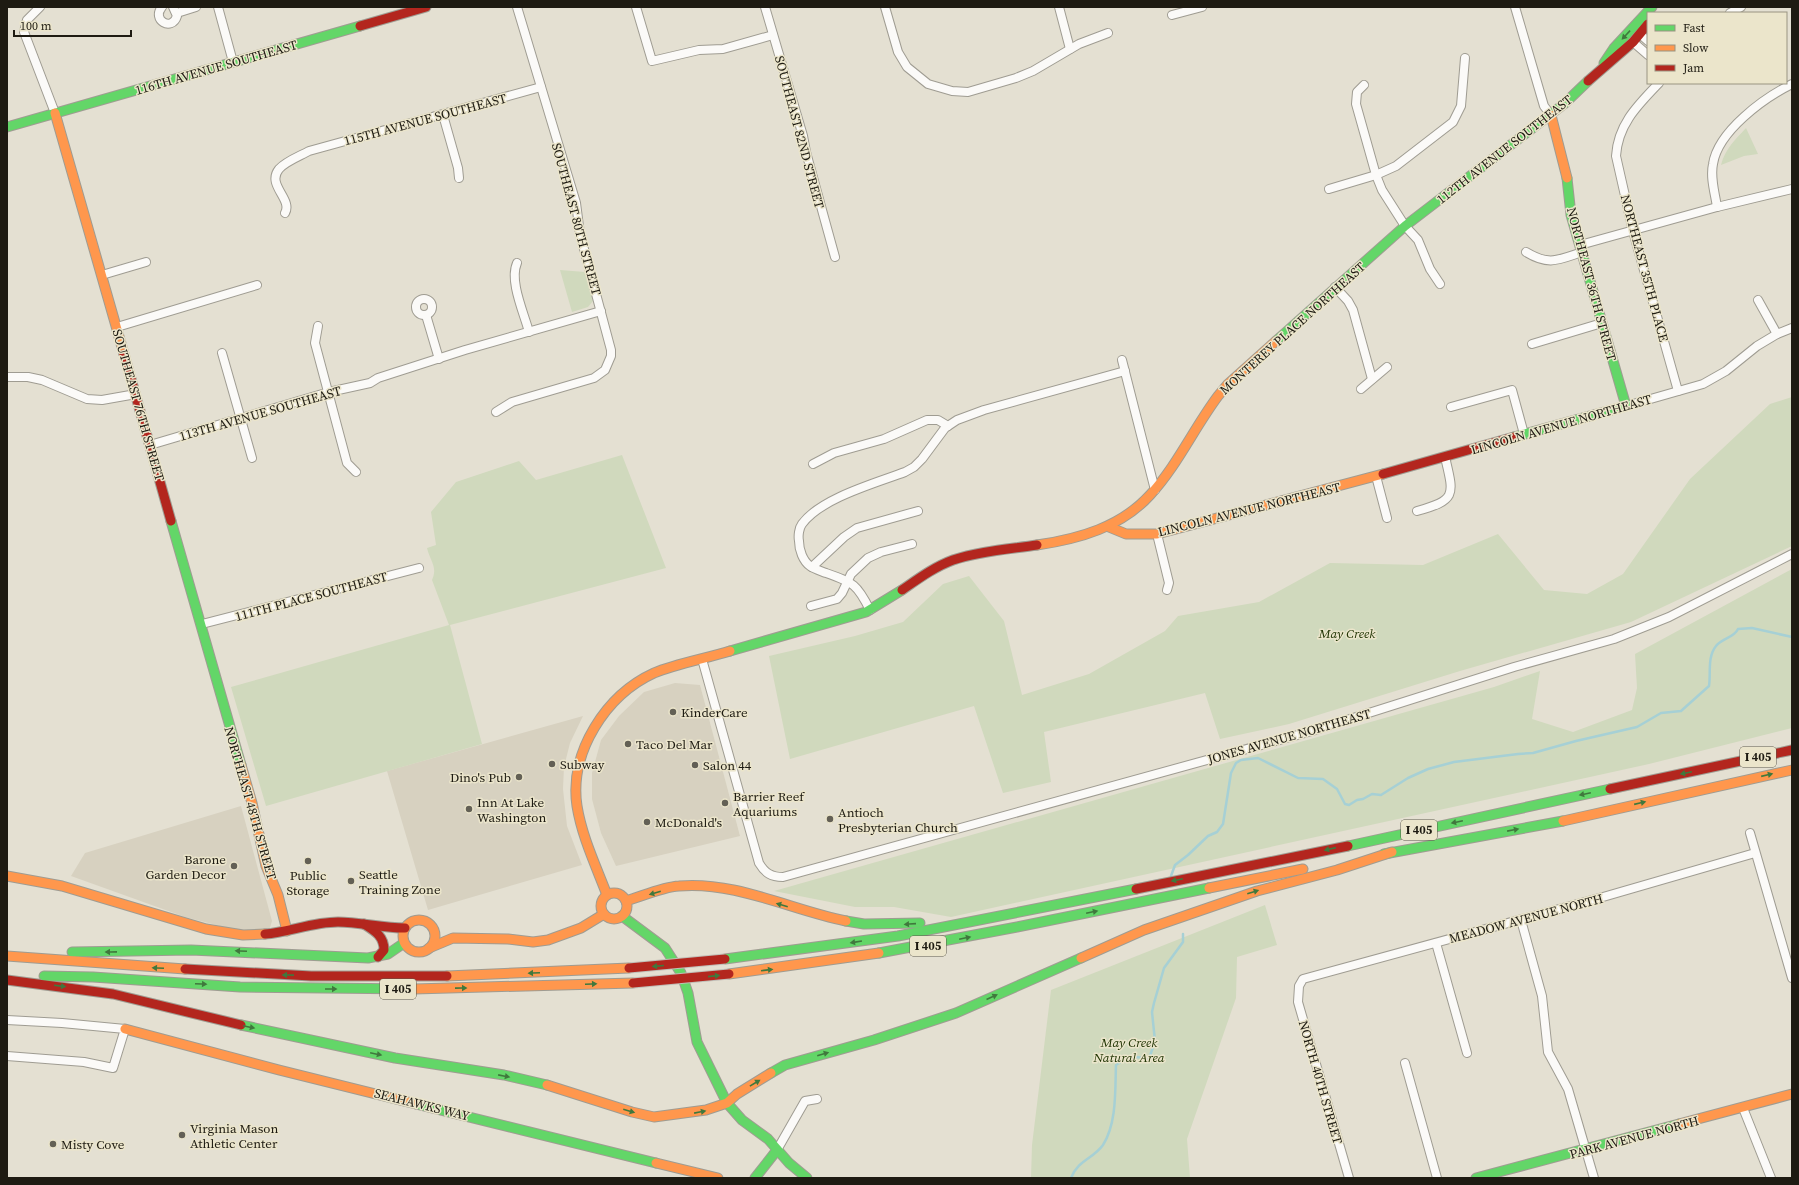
<svg xmlns="http://www.w3.org/2000/svg" width="1799" height="1185" viewBox="0 0 1799 1185" font-family="'Source Serif 4',serif">
	<style>
		.commercial { fill: #d7d1c0 }
		.green { fill: #d0d9bd }
		.lines { fill: none; stroke-linecap: round; stroke-linejoin: round }
		.stream { stroke: #a6d0d5; stroke-width: 2.5 }
		.street-casing { stroke: #9f9c92; stroke-width: 10 }
		.fast-casing { stroke: #9f9c92; stroke-width: 11 }
		.slow-casing { stroke: #9f9c92; stroke-width: 11 }
		.jam-casing { stroke: #9f9c92; stroke-width: 11 }
		.street { stroke: #fbfaf8; stroke-width: 8 }
		.fast { stroke: #63d668; stroke-width: 9 }
		.slow { stroke: #ff974d; stroke-width: 9 }
		.jam { stroke: #b3261e; stroke-width: 9 }
		.jam-bridge-casing { stroke: #c0beb7; stroke-width: 11; stroke-linecap: butt }
		.jam-bridge { stroke: #b3261e; stroke-width: 9 }
		.oneway { fill: #40783d }
		.poi-dot { fill: #636055; stroke: #ebe5cb; stroke-width: 1.5 }
		.labels { text-anchor: middle; stroke-width: 3; stroke-linejoin: round; paint-order: stroke }
		.shield { fill: #ebe5cb; stroke: #5c584a; stroke-width: 1 }
		.shield-label { font-size: 12px; font-weight: bold; fill: #1e1b12 }
		.street-label { font-size: 13px; fill: #1e1b12; stroke: #ebe5cb }
		.park-label { font-size: 13px; font-style: italic; fill: #203403; stroke: #ebe5cb }
		.poi-label { font-size: 13px; fill: #1e1b12; stroke: #ebe5cb; text-anchor: start }
	</style>
	<rect width="100%" height="100%" fill="#e4e0d2"/>
	<!-- commercial -->
	<g class="commercial">
		<path d="M675 683 700 685 740 836 616 866 601 833 592 799V773L601 740 619 716 644 692Z"/>
		<path d="M583 716 570 743 564 767 563 789 567 826 582 865 428 910 387 771Z"/>
		<path d="M241 806 272 921 269 931 251 934 185 917 71 876 85 853Z"/>
	</g>
	<!-- green -->
	<g class="green">
		<path d="M1746 128 1758 154 1744 156 1721 165C1725 149 1735 140 1746 128Z"/>
		<path d="M560 270 585 272 593 301 588 307 572 312Z"/>
		<path d="M1792 397V546L1631 622 1460 671 1289 724 1220 739 1205 693 1044 732 1051 782 1003 793 974 706 790 759 769 656 855 636 903 622 943 584 969 576 1004 621 1022 695 1089 674 1165 631 1178 616 1259 602 1330 563 1423 565 1498 534 1544 590 1587 594 1623 574 1690 479 1770 404Z"/>
		<path d="M622 455 666 568 450 625 482 744 266 806 231 687 449 625 432 580C438 567 430 561 427 548L436 545 431 512 456 482 519 461 536 480Z"/>
		<path d="M1792 569V728L1649 764 951 917 894 907H855L774 891 1494 687 1540 671 1532 719 1573 732 1632 710 1637 688 1635 654Z"/>
		<path d="M1265 905 1277 945 1237 957 1236 998 1187 1139 1190 1178H1031L1032 1145 1051 990Z"/>
	</g>
	<g class="lines">
		<!-- stream -->
		<g class="stream">
			<path d="M1171 876 1175 865 1188 855 1208 836 1217 832 1223 824 1231 773 1236 763 1241 760 1258 758 1298 778 1323 779 1337 789 1345 804 1349 805 1357 800 1363 799 1372 794 1381 795 1408 778 1428 769 1454 762 1518 754 1533 753 1576 741 1637 727 1661 713 1681 711 1709 686C1711 674 1707 657 1716 646 1722 638 1734 638 1738 629L1752 628 1792 637"/>
			<path d="M1071 1178C1078 1160 1093 1159 1103 1145 1117 1123 1115 1090 1116 1065L1130 1056 1149 1059 1155 1041 1152 1012 1154 1003 1164 968 1183 942V934"/>
		</g>
		<defs>
			<g id="street">
				<path d="M40 7 27 20 24 32 55 113"/>
				<path d="M162 7C151 20 172 32 177 16L173 7"/>
				<path d="M218 7 233 62"/>
				<path d="M636 7 652 61 699 50 723 49 773 35"/>
				<path d="M765 7 803 136 806 152 835 257"/>
				<path d="M885 7 898 52 907 67 928 84 952 91 968 92 1016 78 1033 71 1079 44 1108 33"/>
				<path d="M1059 7 1070 49"/>
				<path d="M1515 7 1544 106 1551 115"/>
				<path d="M177 13 196 7"/>
				<path d="M1730 13 1741 7"/>
				<path d="M1172 15 1202 7"/>
				<path d="M1640 34 1648 41"/>
				<path d="M1633 42 1648 55"/>
				<path d="M1659 83C1638 105 1618 124 1616 156L1633 231 1678 391"/>
				<path d="M1364 85 1357 92 1356 104 1376 175 1382 190 1405 226 1418 240 1430 269 1440 284"/>
				<path d="M443 115 458 168 459 178"/>
				<path d="M1329 189 1376 175 1396 166 1453 122 1461 106 1465 58"/>
				<path d="M1717 207C1715 193 1710 178 1713 164 1718 131 1764 98 1792 84"/>
				<path d="M285 213C293 199 266 185 279 169 286 161 300 156 309 151L541 87"/>
				<path d="M1580 245 1717 207 1792 189"/>
				<path d="M1526 252C1549 266 1558 260 1582 252"/>
				<path d="M517 263C509 281 524 313 529 332"/>
				<path d="M102 275 146 262"/>
				<path d="M1335 287 1348 301 1353 310 1372 379"/>
				<circle cx="424" cy="307" r="8"/>
				<path d="M1758 300 1777 334"/>
				<path d="M426 315 439 359"/>
				<path d="M318 326 315 343 347 463 356 472"/>
				<path d="M117 327 257 285"/>
				<path d="M1532 344 1602 323"/>
				<path d="M222 353 252 458"/>
				<path d="M1122 360 1155 490"/>
				<path d="M7 377H28L42 380 87 399 102 400 136 394"/>
				<path d="M1361 389 1387 367"/>
				<path d="M1626 406 1703 384 1726 371 1757 346 1777 334 1792 328"/>
				<path d="M1451 407 1512 390 1524 434"/>
				<path d="M496 412 512 402 594 378 605 370 611 356V350L580 234 576 203 517 7"/>
				<path d="M150 445 329 392 370 383 378 378 465 350 601 311"/>
				<path d="M813 464 834 453 884 439 927 420H938L948 426"/>
				<path d="M1376 476 1387 518"/>
				<path d="M1417 511C1457 500 1454 495 1445 457"/>
				<path d="M1157 534 1169 583 1167 590"/>
				<path d="M812 567 844 537 857 528 918 511"/>
				<path d="M811 606 837 599 842 593 851 574 868 558 881 552 912 544"/>
				<path d="M870 610C857 584 854 583 826 573 821 571 814 569 810 566 803 561 799 550 799 541 798 536 799 528 802 524 821 498 876 483 905 472L914 467 922 459 945 428 957 420 984 410 1125 371"/>
				<path d="M202 624 419 568"/>
				<path d="M702 659 759 863C765 873 771 877 783 877L1312 731 1514 667 1614 639 1669 617 1792 554"/>
				<path d="M1750 833 1792 978"/>
				<path d="M1521 920 1542 996 1548 1052 1568 1089 1594 1178"/>
				<path d="M1436 943 1467 1053"/>
				<path d="M7 1020 62 1023 125 1029 113 1068 84 1062 7 1056"/>
				<path d="M1405 1063 1437 1178"/>
				<path d="M1743 1108 1771 1178"/>
				<path d="M777 1150 805 1101 817 1099"/>
				<path d="M1349 1178 1298 1002 1299 986 1303 979 1603 897 1755 853"/>
			</g>
			<g id="fast">
				<path d="M1604 63 1614 48 1652 7"/>
				<path d="M7 127 360 26"/>
				<path d="M1276 341 1405 226 1564 104 1588 81"/>
				<path d="M1514 437 1626 406 1571 215 1567 178"/>
				<path d="M171 521 241 765"/>
				<path d="M730 651 866 612 902 590"/>
				<path d="M1348 846 1610 789"/>
				<path d="M1384 854 1563 821"/>
				<path d="M622 916 665 948 681 973 688 993 697 1042 727 1103 742 1120 768 1139 789 1163 807 1178"/>
				<path d="M846 921 864 924 920 923"/>
				<path d="M72 952 191 950 368 958 388 954 404 943"/>
				<path d="M879 953 1017 927 1209 888"/>
				<path d="M725 959 898 936 1136 889"/>
				<path d="M44 976 93 977 240 987 414 989"/>
				<path d="M241 1025 395 1058 504 1075 547 1085"/>
				<path d="M771 1073 785 1065 874 1040 956 1013 1081 958"/>
				<path d="M416 1104 656 1163"/>
				<path d="M755 1178 777 1150"/>
				<path d="M1476 1178 1679 1124"/>
			</g>
			<g id="slow">
				<path d="M55 113 124 354"/>
				<path d="M1551 115 1567 178"/>
				<path d="M1109 527 1126 534H1157L1383 474"/>
				<path d="M1037 545C1079 539 1121 527 1150 495 1177 466 1194 428 1218 396L1228 384 1276 341"/>
				<path d="M241 765 252 803 266 866 278 895 287 931"/>
				<path d="M1563 821 1792 770"/>
				<path d="M7 876 62 886 206 929 243 935 265 934"/>
				<path d="M1209 888 1303 869"/>
				<circle cx="614" cy="906" r="13"/>
				<path d="M607 895C596 866 582 837 577 806 569 752 606 695 654 673 675 664 708 658 730 651"/>
				<path d="M626 901C643 896 662 887 679 886 736 881 791 910 846 921"/>
				<circle cx="419" cy="936" r="16"/>
				<path d="M429 948 453 938 508 939 533 942 548 940 581 928 604 914"/>
				<path d="M7 956 185 969"/>
				<path d="M1081 958 1144 930 1257 891 1337 870 1392 852"/>
				<path d="M729 974 879 953"/>
				<path d="M447 976 629 968"/>
				<path d="M414 989 633 983"/>
				<path d="M125 1029 279 1070 416 1104"/>
				<path d="M547 1085 632 1112 654 1117 706 1110 727 1103 737 1094 771 1073"/>
				<path d="M1679 1124 1792 1094"/>
				<path d="M656 1163 718 1178"/>
			</g>
			<g id="jam">
				<path d="M360 26 426 7"/>
				<path d="M1588 81 1633 42 1648 24"/>
				<path d="M124 354 171 521"/>
				<path d="M1383 474 1514 437"/>
				<path d="M902 590C918 579 934 567 953 560 979 551 1010 549 1037 545"/>
				<path d="M1610 789 1792 750"/>
				<path d="M1136 889 1348 846"/>
				<path d="M364 924C375 931 384 936 384 950L378 957"/>
				<path d="M265 934C289 932 313 922 338 922 360 922 382 928 405 928"/>
				<path d="M185 969 311 976H447"/>
				<path d="M7 980 113 994 241 1025"/>
			</g>
		</defs>
		<!-- street casing -->
		<use href="#street" class="street-casing"/>
		<!-- fast casing -->
		<use href="#fast" class="fast-casing"/>
		<!-- slow casing -->
		<use href="#slow" class="slow-casing"/>
		<!-- jam casing -->
		<use href="#jam" class="jam-casing"/>
		<!-- street -->
		<use href="#street" class="street"/>
		<!-- fast -->
		<use href="#fast" class="fast"/>
		<!-- slow -->
		<use href="#slow" class="slow"/>
		<!-- jam -->
		<use href="#jam" class="jam"/>
		<defs>
			<g id="jam-bridge">
				<path d="M629 968 725 959"/>
				<path d="M633 983 729 974"/>
			</g>
		</defs>
		<!-- jam-bridge casing -->
		<use href="#jam-bridge" class="jam-bridge-casing"/>
		<!-- jam-bridge -->
		<use href="#jam-bridge" class="jam-bridge"/>
	</g>
	<!-- one-way arrows -->
	<defs><path id="oneway-solid" d="M-6-.8H1V-3.2L6.5 0L1 3.2V.8H-6Z"/></defs>
	<g class="oneway">
		<use href="#oneway-solid" transform="translate(1626 35) rotate(133)"/>
		<use href="#oneway-solid" transform="translate(1686 773) rotate(168)"/>
		<use href="#oneway-solid" transform="translate(1767 775) rotate(-13)"/>
		<use href="#oneway-solid" transform="translate(1585 794) rotate(168)"/>
		<use href="#oneway-solid" transform="translate(1640 803) rotate(-13)"/>
		<use href="#oneway-solid" transform="translate(1457 822) rotate(168)"/>
		<use href="#oneway-solid" transform="translate(1513 830) rotate(-11)"/>
		<use href="#oneway-solid" transform="translate(1330 849) rotate(167)"/>
		<use href="#oneway-solid" transform="translate(1177 880) rotate(168)"/>
		<use href="#oneway-solid" transform="translate(1253 892) rotate(-17)"/>
		<use href="#oneway-solid" transform="translate(655 893) rotate(164)"/>
		<use href="#oneway-solid" transform="translate(782 905) rotate(-164)"/>
		<use href="#oneway-solid" transform="translate(1092 912) rotate(-12)"/>
		<use href="#oneway-solid" transform="translate(910 924) rotate(176)"/>
		<use href="#oneway-solid" transform="translate(965 938) rotate(-12)"/>
		<use href="#oneway-solid" transform="translate(856 942) rotate(171)"/>
		<use href="#oneway-solid" transform="translate(241 951) rotate(-178)"/>
		<use href="#oneway-solid" transform="translate(111 952) rotate(179)"/>
		<use href="#oneway-solid" transform="translate(658 966) rotate(175)"/>
		<use href="#oneway-solid" transform="translate(158 968) rotate(-177)"/>
		<use href="#oneway-solid" transform="translate(767 970) rotate(-7)"/>
		<use href="#oneway-solid" transform="translate(534 973) rotate(178)"/>
		<use href="#oneway-solid" transform="translate(288 975) rotate(-179)"/>
		<use href="#oneway-solid" transform="translate(714 976) rotate(-6)"/>
		<use href="#oneway-solid" transform="translate(201 984) rotate(3)"/>
		<use href="#oneway-solid" transform="translate(591 984) rotate(-2)"/>
		<use href="#oneway-solid" transform="translate(60 986) rotate(7)"/>
		<use href="#oneway-solid" transform="translate(461 988) rotate(-1)"/>
		<use href="#oneway-solid" transform="translate(331 989)"/>
		<use href="#oneway-solid" transform="translate(992 997) rotate(-24)"/>
		<use href="#oneway-solid" transform="translate(249 1027) rotate(12)"/>
		<use href="#oneway-solid" transform="translate(376 1054) rotate(12)"/>
		<use href="#oneway-solid" transform="translate(823 1054) rotate(-16)"/>
		<use href="#oneway-solid" transform="translate(504 1076) rotate(11)"/>
		<use href="#oneway-solid" transform="translate(755 1083) rotate(-31)"/>
		<use href="#oneway-solid" transform="translate(629 1111) rotate(16)"/>
		<use href="#oneway-solid" transform="translate(700 1112) rotate(-11)"/>
	</g>
	<!-- markers -->
	<g class="poi-dot">
		<circle cx="673" cy="712" r="4"/>
		<circle cx="628" cy="744" r="4"/>
		<circle cx="552" cy="764" r="4"/>
		<circle cx="695" cy="765" r="4"/>
		<circle cx="519" cy="777" r="4"/>
		<circle cx="725" cy="803" r="4"/>
		<circle cx="469" cy="809" r="4"/>
		<circle cx="830" cy="819" r="4"/>
		<circle cx="647" cy="822" r="4"/>
		<circle cx="308" cy="861" r="4"/>
		<circle cx="234" cy="866" r="4"/>
		<circle cx="351" cy="881" r="4"/>
		<circle cx="182" cy="1135" r="4"/>
		<circle cx="53" cy="1144" r="4"/>
	</g>
	<g class="labels">
		<!-- shield labels -->
		<g class="shield">
			<rect x="1740" y="747" width="36" height="20" rx="3"/>
			<rect x="1401" y="820" width="36" height="20" rx="3"/>
			<rect x="910" y="936" width="36" height="20" rx="3"/>
			<rect x="380" y="979" width="36" height="20" rx="3"/>
		</g>
		<g class="shield-label">
			<text x="1758" y="761">I 405</text>
			<text x="1419" y="834">I 405</text>
			<text x="928" y="950">I 405</text>
			<text x="398" y="993">I 405</text>
		</g>
		<!-- street labels -->
		<g class="street-label">
			<text transform="translate(216 67) rotate(-16)" y="5">116TH AVENUE SOUTHEAST</text>
			<text transform="translate(425 119) rotate(-15)" y="5">115TH AVENUE SOUTHEAST</text>
			<text transform="translate(800 132) rotate(75)" y="5">SOUTHEAST 82ND STREET</text>
			<text transform="translate(1504 149) rotate(-38)" y="5">112TH AVENUE SOUTHEAST</text>
			<text transform="translate(577 219) rotate(75)" y="5">SOUTHEAST 80TH STREET</text>
			<text transform="translate(1645 268) rotate(75)" y="5">NORTHEAST 35TH PLACE</text>
			<text transform="translate(1592 284) rotate(75)" y="5">NORTHEAST 36TH STREET</text>
			<text transform="translate(1292 328) rotate(-42)" y="5">MONTEREY PLACE NORTHEAST</text>
			<text transform="translate(139 405) rotate(74)" y="5">SOUTHEAST 76TH STREET</text>
			<text transform="translate(260 413) rotate(-16)" y="5">113TH AVENUE SOUTHEAST</text>
			<text transform="translate(1561 424) rotate(-16)" y="5">LINCOLN AVENUE NORTHEAST</text>
			<text transform="translate(1249 509) rotate(-14)" y="5">LINCOLN AVENUE NORTHEAST</text>
			<text transform="translate(311 596) rotate(-15)" y="5">111TH PLACE SOUTHEAST</text>
			<text transform="translate(1289 736) rotate(-16)" y="5">JONES AVENUE NORTHEAST</text>
			<text transform="translate(251 803) rotate(74)" y="5">NORTHEAST 48TH STREET</text>
			<text transform="translate(1526 918) rotate(-15)" y="5">MEADOW AVENUE NORTH</text>
			<text transform="translate(1321 1082) rotate(74)" y="5">NORTH 40TH STREET</text>
			<text transform="translate(422 1104) rotate(14)" y="5">SEAHAWKS WAY</text>
			<text transform="translate(1634 1137) rotate(-15)" y="5">PARK AVENUE NORTH</text>
		</g>
		<!-- park labels -->
		<g class="park-label">
			<text x="1347" y="638">May Creek</text>
			<text x="1129" y="1047">May Creek<tspan x="1129" dy="15">Natural Area</tspan></text>
		</g>
		<!-- poi labels -->
		<g class="poi-label">
			<text x="681" y="717">KinderCare</text>
			<text x="636" y="749">Taco Del Mar</text>
			<text x="560" y="769">Subway</text>
			<text x="703" y="770">Salon 44</text>
			<text x="511" y="782" text-anchor="end">Dino's Pub</text>
			<text x="733" y="801">Barrier Reef<tspan x="733" dy="15">Aquariums</tspan></text>
			<text x="477" y="807">Inn At Lake<tspan x="477" dy="15">Washington</tspan></text>
			<text x="838" y="817">Antioch<tspan x="838" dy="15">Presbyterian Church</tspan></text>
			<text x="655" y="827">McDonald's</text>
			<text x="226" y="864" text-anchor="end">Barone<tspan x="226" dy="15">Garden Decor</tspan></text>
			<text x="359" y="879">Seattle<tspan x="359" dy="15">Training Zone</tspan></text>
			<text x="308" y="880" text-anchor="middle">Public<tspan x="308" dy="15">Storage</tspan></text>
			<text x="190" y="1133">Virginia Mason<tspan x="190" dy="15">Athletic Center</tspan></text>
			<text x="61" y="1149">Misty Cove</text>
		</g>
	</g>
	<!-- border -->
	<rect width="1799" height="1185" fill="none" stroke="#1e1b12" stroke-width="16"/>
	<!-- legend -->
	<rect x="1647" y="12" width="140" height="72" fill="#ebe5cb" stroke="#999481"/>
	<rect x="1655" y="25" width="20" height="6" fill="#63d668" stroke="#999481"/>
	<text x="1683" y="32" font-size="12" fill="#1e1b12">Fast</text>
	<rect x="1655" y="45" width="20" height="6" fill="#ff974d" stroke="#999481"/>
	<text x="1683" y="52" font-size="12" fill="#1e1b12">Slow</text>
	<rect x="1655" y="65" width="20" height="6" fill="#b3261e" stroke="#999481"/>
	<text x="1683" y="72" font-size="12" fill="#1e1b12">Jam</text>
	<!-- scale -->
	<path d="M14 30v6h117v-6" fill="none" stroke="#1e1b12" stroke-width="2"/>
	<text x="20" y="30" font-size="12" fill="#1e1b12" stroke="#ebe5cb" stroke-width="3" paint-order="stroke">100 m</text>
</svg>
